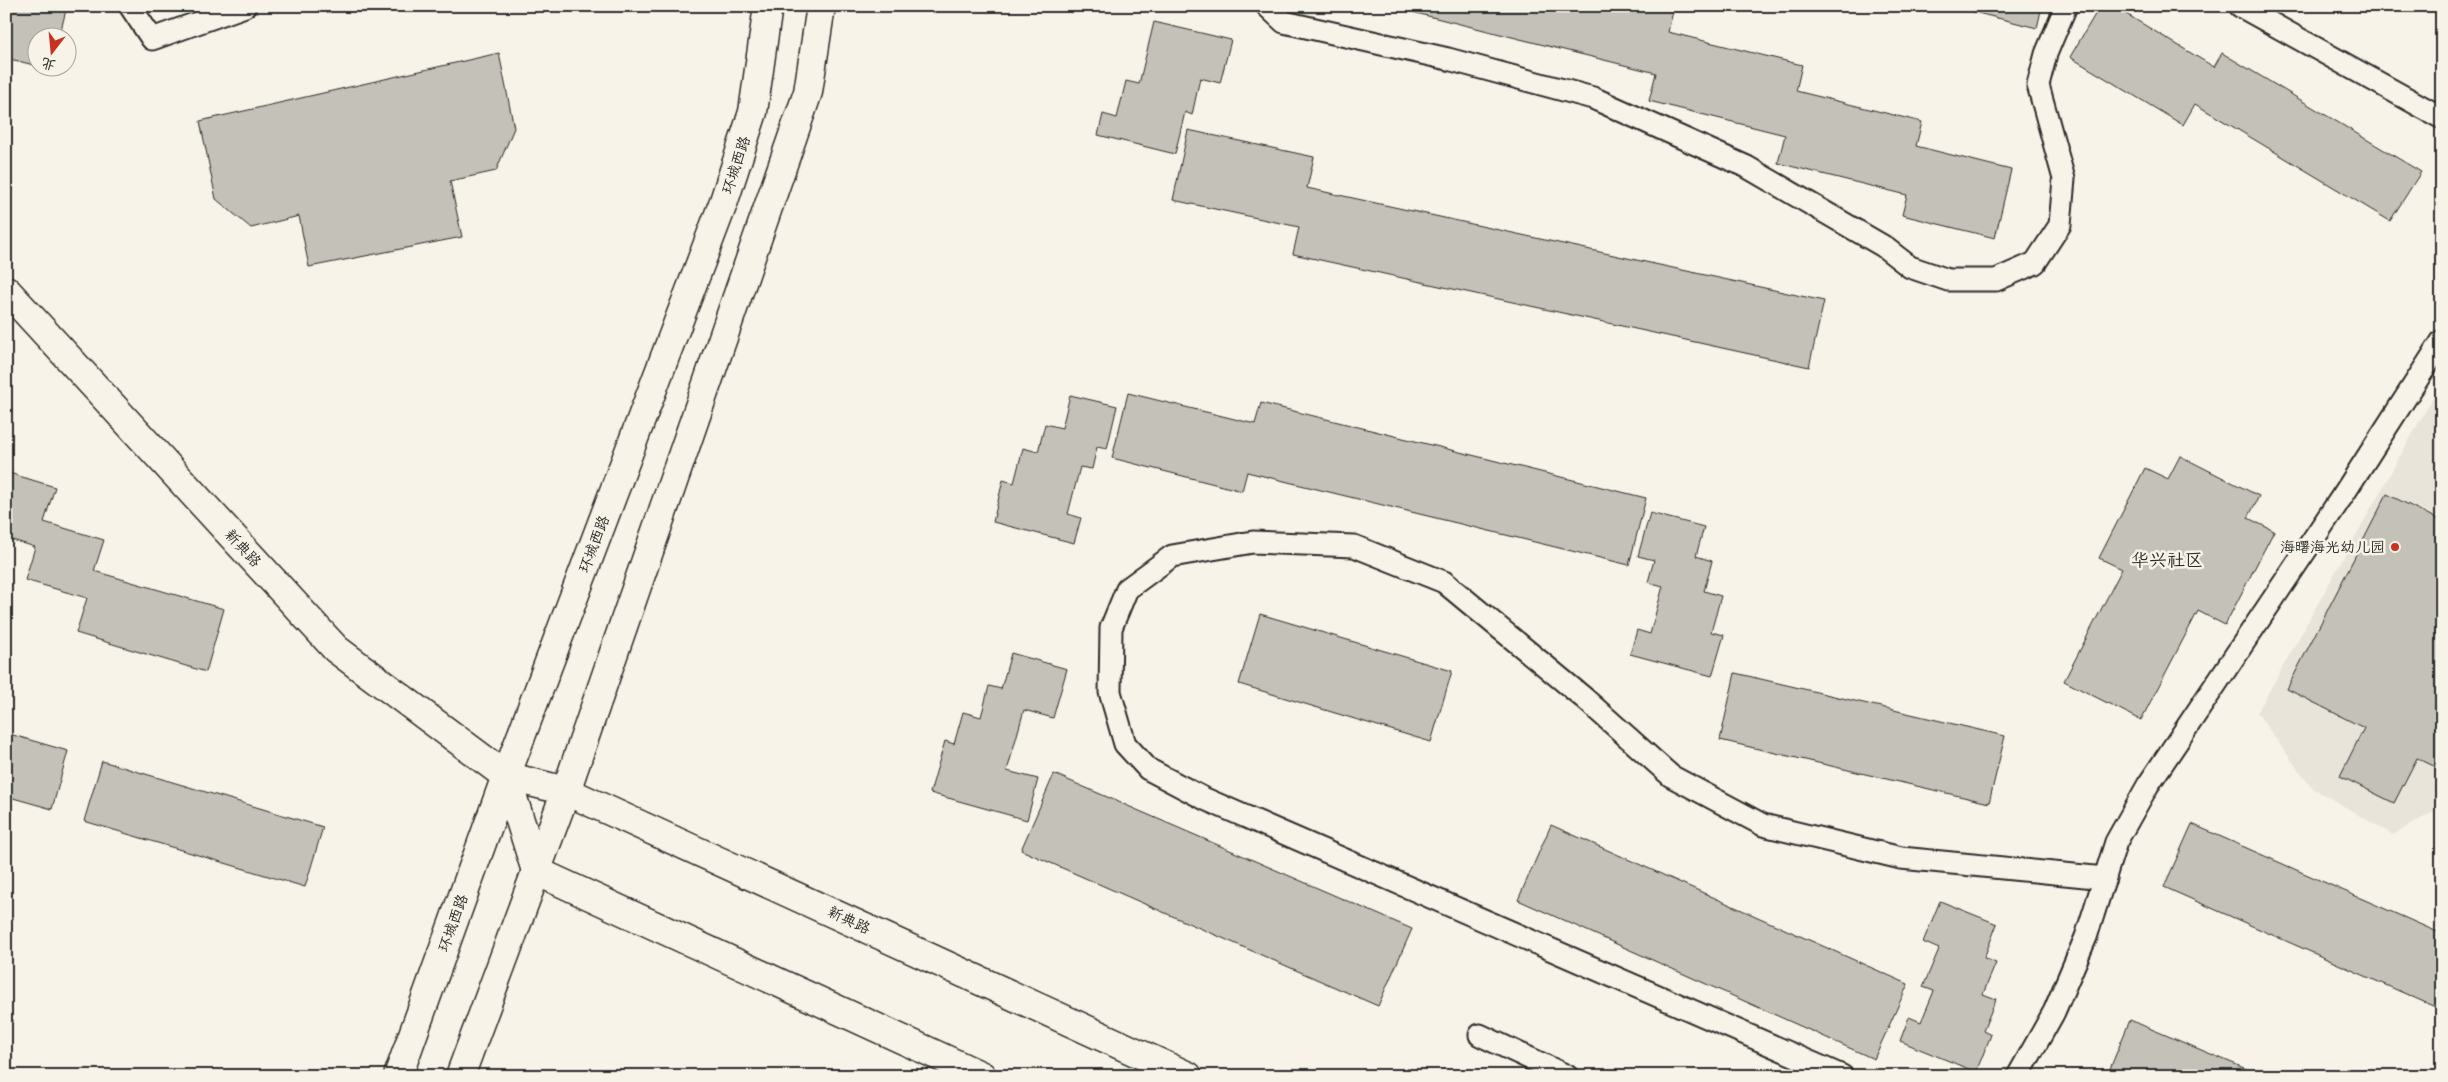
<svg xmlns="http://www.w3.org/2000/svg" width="2448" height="1082" viewBox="0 0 2448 1082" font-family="'Patrick Hand','LXGW WenKai TC',sans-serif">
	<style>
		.built { fill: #e8e4da }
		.building { fill: #c4c1b9; stroke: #2b2b2b }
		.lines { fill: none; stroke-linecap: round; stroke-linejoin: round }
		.lane-casing { stroke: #2b2b2b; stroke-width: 25 }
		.secondary-casing { stroke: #2b2b2b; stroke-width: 31 }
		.primary-casing { stroke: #2b2b2b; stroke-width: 31 }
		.lane { stroke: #f7f3e8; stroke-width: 21 }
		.secondary { stroke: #f7f3e8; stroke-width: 28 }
		.primary { stroke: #f7f3e8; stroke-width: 28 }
		.poi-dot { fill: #c8321e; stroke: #f7f3e8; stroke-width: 2 }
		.labels { text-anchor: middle; stroke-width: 5; stroke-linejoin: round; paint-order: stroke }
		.street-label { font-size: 15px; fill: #2b2b2b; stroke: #f7f3e8 }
		.poi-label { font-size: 15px; fill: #2b2b2b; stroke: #f7f3e8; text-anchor: end }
		.quarter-label { font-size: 18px; fill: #2b2b2b; stroke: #f7f3e8 }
	</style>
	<rect width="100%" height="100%" fill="#f7f3e8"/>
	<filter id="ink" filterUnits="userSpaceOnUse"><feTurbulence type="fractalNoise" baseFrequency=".02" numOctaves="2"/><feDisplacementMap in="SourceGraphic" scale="10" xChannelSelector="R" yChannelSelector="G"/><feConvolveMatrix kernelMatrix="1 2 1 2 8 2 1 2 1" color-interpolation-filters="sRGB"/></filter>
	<g filter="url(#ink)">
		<!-- built -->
		<path class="built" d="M2442 381V794L2433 812 2393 835 2311 787 2257 713Z"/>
		<!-- building -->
		<g class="building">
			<path d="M6 6H67L59 38H38V66L6 58Z"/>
			<path d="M1388 6 1674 7 1668 32 1802 65 1796 91 1922 122 1916 146 2011 170 1995 238 1902 215 1907 195 1778 163 1785 135 1649 101 1656 73Z"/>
			<path d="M1950 6H2042L2037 28Z"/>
			<path d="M2100 6H2113L2214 67 2222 53 2421 172 2390 221 2195 104 2183 125 2070 57Z"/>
			<path d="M1154 22 1231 40 1220 83 1200 78 1192 115 1185 112 1175 154 1098 135 1103 114 1117 118 1126 81 1139 84Z"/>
			<path d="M499 53 514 128 496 171 450 181 462 237 309 267 299 216 251 228 216 199 200 121Z"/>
			<path d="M1188 130 1314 157 1307 188 1824 301 1809 367 1293 254 1299 227 1173 200Z"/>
			<path d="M1128 393 1255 424 1261 403 1646 498 1629 565 1247 472 1242 491 1112 458Z"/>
			<path d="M1070 395 1117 406 1107 449 1097 447 1092 469 1080 467 1068 514 1081 518 1074 543 993 522 1003 480 1014 483 1023 448 1038 452 1045 424 1062 428Z"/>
			<path d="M2180 456 2259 496 2248 518 2274 531 2225 625 2198 611 2141 720 2064 681 2122 569 2099 558 2145 468 2168 479Z"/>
			<path d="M6 472 55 487 44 522 104 540 94 571 224 609 206 672 76 633 87 598 25 580 35 547 6 538Z"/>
			<path d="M2387 494 2439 520 2442 515V765L2440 769 2417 758 2394 803 2340 776 2364 728 2287 689Z"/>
			<path d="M1650 513 1704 527 1696 556 1712 561 1704 591 1721 596 1711 632 1724 635 1712 676 1630 654 1637 630 1650 634 1663 586 1648 582 1654 560 1638 556Z"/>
			<path d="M1260 614 1452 671 1431 742 1239 684Z"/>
			<path d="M1011 653 1067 669 1053 718 1024 710 1007 771 1038 779 1027 820 930 793 945 741 954 744 963 712 981 717 989 686 1001 689Z"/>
			<path d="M1735 673 2005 736 1989 803 1720 740Z"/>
			<path d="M6 733 68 751 52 809 6 796Z"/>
			<path d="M102 761 323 827 305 887 84 821Z"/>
			<path d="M1054 774 1412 929 1378 1006 1021 850Z"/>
			<path d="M2192 824 2442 934V1010L2164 887Z"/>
			<path d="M1551 825 1908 984 1874 1059 1518 900Z"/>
			<path d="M1940 901 1997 924 1984 958 1996 963 1983 994 1996 999 1983 1031 1991 1035 1976 1072 1900 1041 1909 1017 1921 1022 1934 991 1923 987 1939 949 1923 942Z"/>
			<path d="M2130 1020 2263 1076H2107Z"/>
		</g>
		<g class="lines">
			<defs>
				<g id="lane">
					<path d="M130 6 152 39 245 6"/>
					<path d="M1267 6 1284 22 1448 59 1593 98 1747 167 1883 246 1910 267 1948 280H1996L2035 263 2060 225 2064 179 2038 85 2046 54 2066 6"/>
					<path d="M2240 6 2442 118"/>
					<path d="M1480 1035 1567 1076"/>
					<path d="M1842 1076 1205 799 1148 769 1125 744 1110 692 1111 628 1127 589 1172 556 1253 542 1354 546 1444 582 1584 698 1671 776 1763 825 1901 858 2105 878"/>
					<path d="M2018 1076 2054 1012 2086 937 2116 842 2148 785 2345 492 2442 341"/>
				</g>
				<g id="secondary">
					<path d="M6 290 336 649 506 776 566 791 1188 1076"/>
					<path d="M506 776 536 871 982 1076"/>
				</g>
				<g id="primary">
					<path d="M398 1076 506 776 724 201 753 112 768 6"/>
					<path d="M460 1076 566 791 808 92 821 6"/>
				</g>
			</defs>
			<!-- lane casing -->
			<use href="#lane" class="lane-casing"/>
			<!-- secondary casing -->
			<use href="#secondary" class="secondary-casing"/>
			<!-- primary casing -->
			<use href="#primary" class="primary-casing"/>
			<!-- lane -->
			<use href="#lane" class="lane"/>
			<!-- secondary -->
			<use href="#secondary" class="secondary"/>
			<!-- primary -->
			<use href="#primary" class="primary"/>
		</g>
	</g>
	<!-- markers -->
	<circle class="poi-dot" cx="2395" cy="547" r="5"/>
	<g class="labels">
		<!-- street labels -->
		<g class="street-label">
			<text transform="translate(736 165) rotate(-72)" y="5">环城西路</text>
			<text transform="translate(594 544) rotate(-69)" y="5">环城西路</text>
			<text transform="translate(243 548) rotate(47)" y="5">新典路</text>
			<text transform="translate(849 920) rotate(25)" y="5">新典路</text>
			<text transform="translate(453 923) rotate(-70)" y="5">环城西路</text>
		</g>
		<!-- poi labels -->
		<g class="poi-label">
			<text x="2385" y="552">海曙海光幼儿园</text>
		</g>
		<!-- quarter labels -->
		<g class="quarter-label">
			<text x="2167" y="566">华兴社区</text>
		</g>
	</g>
	<!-- margin -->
	<rect width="2448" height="1082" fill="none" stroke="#f7f3e8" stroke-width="25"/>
	<rect x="12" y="12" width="2423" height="1057" fill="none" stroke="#2b2b2b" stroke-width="2" filter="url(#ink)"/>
	<!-- north arrow -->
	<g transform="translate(52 52) rotate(196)"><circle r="24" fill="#f7f3e8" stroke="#a5a39c"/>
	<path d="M0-4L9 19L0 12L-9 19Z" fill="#c8321e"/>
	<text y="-8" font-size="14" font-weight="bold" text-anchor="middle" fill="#2b2b2b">北</text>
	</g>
</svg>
